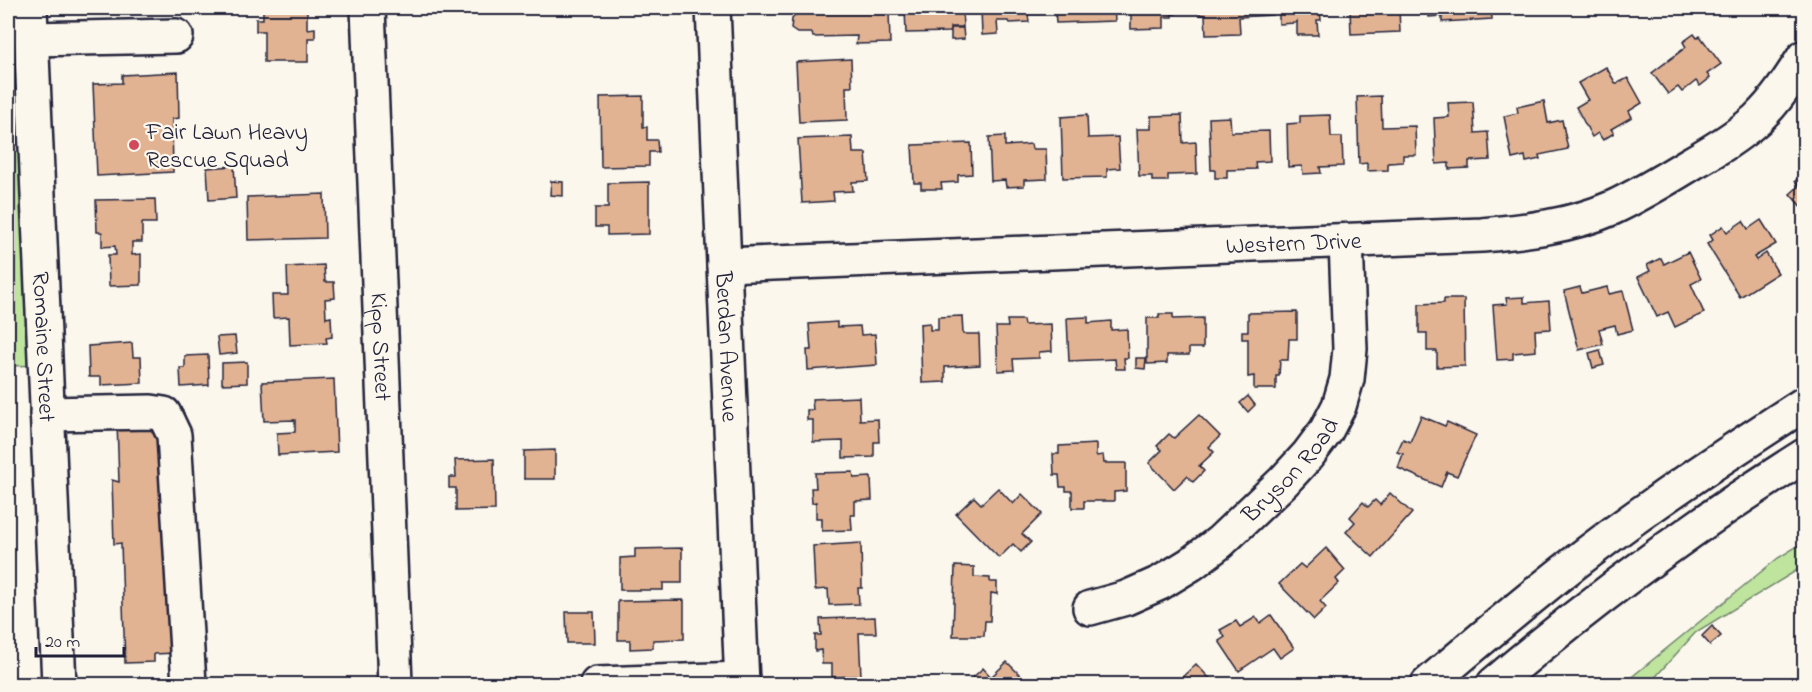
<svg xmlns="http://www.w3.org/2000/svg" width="1812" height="692" viewBox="0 0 1812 692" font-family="'Indie Flower',sans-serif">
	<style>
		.green { fill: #bee49e; stroke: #70836c; stroke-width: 1.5 }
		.building { fill: #e2b393; stroke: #22223b; stroke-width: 1.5 }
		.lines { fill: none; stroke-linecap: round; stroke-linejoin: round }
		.minor-casing { stroke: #22223b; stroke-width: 38 }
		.highway-casing { stroke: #22223b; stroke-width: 38 }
		.minor { stroke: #fbf7ec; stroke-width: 33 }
		.highway { stroke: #fbf7ec; stroke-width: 33 }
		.poi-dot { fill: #d1495b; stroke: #fbf7ec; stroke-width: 2 }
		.labels { text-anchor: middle; stroke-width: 4.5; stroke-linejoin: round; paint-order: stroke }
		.poi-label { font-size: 24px; fill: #22223b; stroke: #fbf7ec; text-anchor: start }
		.street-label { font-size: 24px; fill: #22223b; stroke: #fbf7ec }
	</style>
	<rect width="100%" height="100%" fill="#fbf7ec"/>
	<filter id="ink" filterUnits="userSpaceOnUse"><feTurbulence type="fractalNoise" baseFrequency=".0167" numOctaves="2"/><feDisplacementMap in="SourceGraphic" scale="12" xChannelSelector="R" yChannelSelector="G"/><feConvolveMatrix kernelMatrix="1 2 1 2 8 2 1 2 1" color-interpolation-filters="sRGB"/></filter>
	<g filter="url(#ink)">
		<!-- green -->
		<g class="green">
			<path d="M8 30 45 365 8 366Z"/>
			<path d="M1804 542V566L1696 632 1649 684H1623L1778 558Z"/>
		</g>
		<!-- building -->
		<g class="building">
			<path d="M263 8H307V29L315 28V38H308V62H264V31H256V19H263Z"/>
			<path d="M796 8H864L865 11H889L890 43 856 44 857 36 813 37 812 33H797L791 29 792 19 796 14Z"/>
			<path d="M905 8H962L963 27H950V32L906 33Z"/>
			<path d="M981 8H1039V14H1028L1029 22 1009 23 1008 21H997L998 34 982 35Z"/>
			<path d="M1055 8H1114L1115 21 1056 23Z"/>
			<path d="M1131 8H1175L1176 14H1172V17H1164V28L1131 29Z"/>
			<path d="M1200 8H1271L1272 15 1239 17 1240 34 1206 35 1205 15H1200Z"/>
			<path d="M1279 8H1324V9H1320L1321 20H1317L1318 35H1297V21L1295 23 1279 24Z"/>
			<path d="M1350 8H1399L1400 32 1351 34Z"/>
			<path d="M1429 8H1491L1492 19 1442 22V16L1429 17Z"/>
			<path d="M951 28H963L964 39 951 40Z"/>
			<path d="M1694 34 1697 38 1700 36 1721 64 1707 74 1710 78 1700 86 1696 81 1682 92 1678 87 1668 94 1652 73 1686 47 1683 42Z"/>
			<path d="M851 59 852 87H846L847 120 799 122 796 62Z"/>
			<path d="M1606 67 1616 84 1628 78 1642 103 1629 111 1632 117 1611 129 1614 133 1603 140 1598 133 1592 137 1576 107 1588 100 1578 83Z"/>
			<path d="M178 72 179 118 172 119 173 172 97 176 93 84 122 83V75Z"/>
			<path d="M643 96V127H647V140H657L658 152H649V166L601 167 600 97Z"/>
			<path d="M1381 96 1382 127 1415 126 1416 155H1403V162L1388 163V170L1367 171V163L1359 164 1357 97Z"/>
			<path d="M1544 101 1548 123 1562 120 1568 149 1539 155 1540 159 1526 162 1525 156 1512 159 1504 116 1518 113 1517 107Z"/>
			<path d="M1473 102 1475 133 1488 132 1490 160 1469 161V168L1449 169V163L1436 164 1434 118 1449 117 1448 103Z"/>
			<path d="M1087 115 1088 138 1118 137 1120 168 1107 169V177L1063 178 1061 117Z"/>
			<path d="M1182 115 1183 143 1196 142 1197 174 1168 175V181H1152V176H1139L1137 129H1151V116Z"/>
			<path d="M1330 115 1331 137H1342L1343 166 1320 167 1321 173 1303 174 1302 166 1288 167 1287 124 1300 123V116Z"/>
			<path d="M1230 117 1231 132 1269 131 1270 161 1255 162 1256 169 1227 170V178H1215V170H1211L1209 118Z"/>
			<path d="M1005 136V146L1031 144 1032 149H1046L1047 179 1024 180V186L1006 187 1005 180 991 181 989 137Z"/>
			<path d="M852 137 853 153H866L868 181 852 182 853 191 833 192 834 201 802 203 798 139Z"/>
			<path d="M971 143 972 174 958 175V182L941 183 942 189H921V183H914L912 145Z"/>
			<path d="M234 166 236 198 209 200 207 168Z"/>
			<path d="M1804 173V210L1790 194 1799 186 1795 181Z"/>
			<path d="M551 181 563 182V196L550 195Z"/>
			<path d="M649 182V234L607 235V227H595V208H608V183Z"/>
			<path d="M324 194 325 238 248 240 247 197Z"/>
			<path d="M155 199 156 223H142V242H132V255L141 254V285L109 286 108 255H116L115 246 102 247V232H97L96 200Z"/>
			<path d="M1761 220 1776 244 1754 257 1756 260 1766 253 1778 273 1740 297 1707 244 1713 240 1710 235 1723 226 1727 232 1743 221 1748 229Z"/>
			<path d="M1688 252 1701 279 1691 284 1704 313 1675 327 1668 312 1657 317 1638 277 1650 271 1647 265 1661 258 1664 264Z"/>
			<path d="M324 265 325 282H334L335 298 325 299 326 318 331 317 332 337 326 338 327 343 290 345 289 317 273 318 272 295H288L287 267Z"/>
			<path d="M1580 287 1582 293 1607 287 1609 294 1623 291 1633 330 1617 334 1615 325 1599 329 1603 344 1579 350 1564 291Z"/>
			<path d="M1524 297V303L1549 301 1551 329 1535 330 1536 351 1513 353V359L1497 360 1493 305 1507 304 1506 298Z"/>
			<path d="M1444 299H1464L1465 366 1437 367V351H1427V333H1419V304L1444 303Z"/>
			<path d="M1297 312V339H1289L1288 360H1280L1279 376H1276V389H1254V376L1248 377V339H1242V331H1248V313Z"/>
			<path d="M1159 314H1173V319L1203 318V348H1189V355H1167V363L1147 364V318H1159Z"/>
			<path d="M962 316 963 334H979L980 365 945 367V382L922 383 920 324 930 323V330H938V317Z"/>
			<path d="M1088 317V323L1111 321V330L1127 329 1128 358H1124L1125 369H1116L1115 359 1069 361 1067 318Z"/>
			<path d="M1007 320H1023L1024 325 1051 324 1052 351 1039 352V358L1013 359 1014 370 998 371 996 327H1008Z"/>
			<path d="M837 322V327L860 326 861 335 875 334 877 365 808 370 807 350H811L809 324Z"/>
			<path d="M235 336 237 353 219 355 217 337Z"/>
			<path d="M132 343 133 357H141L142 383 101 385V377H89L88 346Z"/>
			<path d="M1600 350 1604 365 1593 368 1589 353Z"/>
			<path d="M208 355 209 385 181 387 180 368H185V356Z"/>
			<path d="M1136 358H1146L1145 369 1136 368Z"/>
			<path d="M247 362V383L222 384V363Z"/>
			<path d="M334 379 337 452 278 455 277 433 295 432V420L264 421 262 382Z"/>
			<path d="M1248 396 1255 405 1248 412 1240 403Z"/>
			<path d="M859 397 860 420 878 419 879 442H874V457L843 458V441L813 442V420H807V410H813L812 399Z"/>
			<path d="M1199 415 1220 436 1209 447 1214 452 1199 466 1204 471 1193 482 1187 476 1174 489 1149 463 1162 450 1157 446 1169 434 1174 438Z"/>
			<path d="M1421 416 1445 426 1447 422 1476 435 1457 476 1447 472 1441 487 1398 468 1403 454 1397 452 1403 439 1410 442Z"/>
			<path d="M160 420 176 653 154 654V662L125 663 121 543 114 544 112 480 119 482 117 422Z"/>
			<path d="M1096 444V456L1103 455 1104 463H1126V491L1114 492V501H1084V508H1072V491H1066V487H1060L1059 475H1054L1053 454H1059V446Z"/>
			<path d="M555 450V479H524V451Z"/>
			<path d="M494 459 495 510 456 511V488H449V477H456L455 460Z"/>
			<path d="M853 472 854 478 871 477 872 500 855 501V515H851L852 530 822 531V518H816V502L812 503 811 488H816L815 473Z"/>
			<path d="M998 488 1013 504 1022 494 1042 514 1022 534 1031 542 1021 552 1013 544 999 558 956 514 974 497 981 504Z"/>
			<path d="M1390 493 1412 513 1373 557 1346 532 1355 522 1350 517 1363 502 1368 507 1375 500 1380 505Z"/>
			<path d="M861 543 862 588H858L859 604 829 605 828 589 815 590 813 546Z"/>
			<path d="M682 548V583H663V590H620V558L635 557V549Z"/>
			<path d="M1326 548 1345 570 1336 579 1339 583 1320 601 1326 608 1314 620 1279 584 1300 564 1305 568Z"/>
			<path d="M8 553 11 622H8Z"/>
			<path d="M955 566 974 567V577L990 578V582H997V594L991 593 990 621H985L984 636H953Z"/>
			<path d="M684 600V639L653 640V648L630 649V640H618V601Z"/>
			<path d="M566 612H594L595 643H567Z"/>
			<path d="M1271 615 1294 648 1280 658 1273 648 1239 671 1219 641 1225 637 1220 630 1236 621 1240 627 1256 617 1260 623Z"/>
			<path d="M875 617 876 633H859L861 676 832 677V664H822L821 650 815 651V635H821L820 619Z"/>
			<path d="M1712 626 1721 636 1710 645 1702 636Z"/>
			<path d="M1007 662 1029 684H966L983 668 991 677Z"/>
			<path d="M1196 664 1215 684H1165L1172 678 1176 683Z"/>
		</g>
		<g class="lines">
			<defs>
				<g id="minor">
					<path id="s1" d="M30 8 59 684"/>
					<path id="s2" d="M368 8 395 684"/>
					<path id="s3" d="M713 8 742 684"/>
					<path d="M31 39 176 36"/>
					<path id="s4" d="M724 265 1482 235C1526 231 1571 226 1612 208 1640 195 1666 179 1692 163 1715 150 1737 137 1757 119 1776 101 1790 79 1804 57"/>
					<path d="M47 414 151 412 164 414 174 435 189 684"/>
					<path id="s5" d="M1090 608 1126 598 1160 583 1191 564 1220 542 1284 481 1308 455 1326 431 1339 406 1347 379 1350 349 1346 241"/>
					<path d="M597 684 742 679"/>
				</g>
				<g id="highway">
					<path d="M1428 684C1501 622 1574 560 1653 505 1702 470 1753 437 1804 404"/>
					<path d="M1494 684C1592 601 1696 524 1804 456"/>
				</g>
			</defs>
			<!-- minor casing -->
			<use href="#minor" class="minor-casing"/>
			<!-- highway casing -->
			<use href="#highway" class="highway-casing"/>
			<!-- minor -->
			<use href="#minor" class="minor"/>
			<!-- highway -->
			<use href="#highway" class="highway"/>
		</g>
	</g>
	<!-- markers -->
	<circle class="poi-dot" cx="134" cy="145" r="6"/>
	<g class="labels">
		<!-- poi labels -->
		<g class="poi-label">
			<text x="146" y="139">Fair Lawn Heavy<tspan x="146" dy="28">Rescue Squad</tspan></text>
		</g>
		<!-- street labels -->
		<g class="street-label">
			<text dy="8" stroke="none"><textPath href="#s4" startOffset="570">Western Drive</textPath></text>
			<text dy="8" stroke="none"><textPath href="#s1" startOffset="339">Romaine Street</textPath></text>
			<text dy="8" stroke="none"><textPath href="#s2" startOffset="339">Kipp Street</textPath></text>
			<text dy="8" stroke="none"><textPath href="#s3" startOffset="339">Berdan Avenue</textPath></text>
			<text dy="8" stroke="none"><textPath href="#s5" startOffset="248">Bryson Road</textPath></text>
		</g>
	</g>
	<!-- margin -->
	<rect width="1812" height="692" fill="none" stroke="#fbf7ec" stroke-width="30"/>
	<rect x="15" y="15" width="1782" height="662" fill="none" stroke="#22223b" stroke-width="2" filter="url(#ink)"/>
	<!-- scale -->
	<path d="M36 647v9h88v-9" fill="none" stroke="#22223b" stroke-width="3"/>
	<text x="45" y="647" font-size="18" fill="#22223b" stroke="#fbf7ec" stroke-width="4.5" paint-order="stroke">20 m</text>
</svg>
